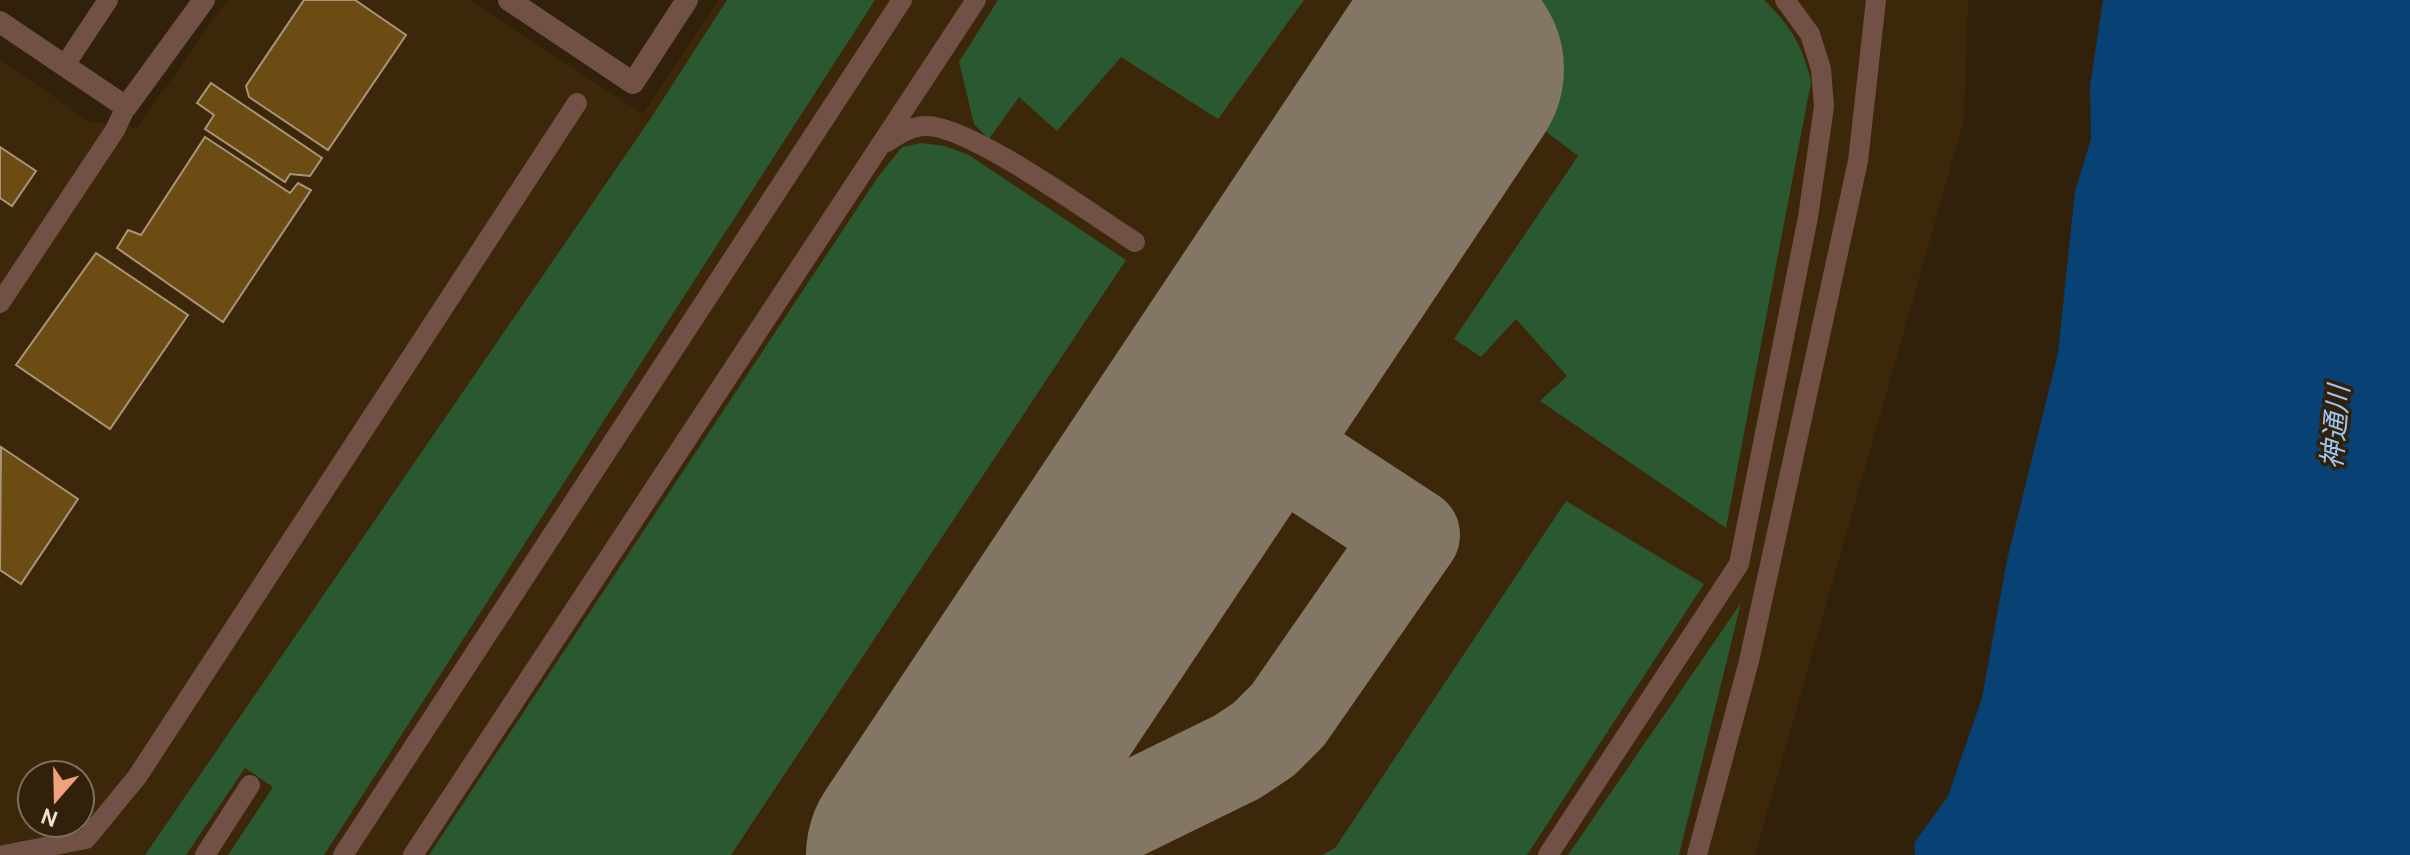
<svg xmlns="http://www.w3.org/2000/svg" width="2410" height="855" viewBox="0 0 2410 855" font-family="Cabin,'Noto Sans JP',sans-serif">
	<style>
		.built { fill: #3c270a; fill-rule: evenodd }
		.green { fill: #2a5830 }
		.water { fill: #084174 }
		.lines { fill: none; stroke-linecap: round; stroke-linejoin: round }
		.taxiway { stroke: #847664; stroke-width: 94 }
		.runway { stroke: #847664; stroke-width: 234 }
		.building { fill: #6d4c14; stroke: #a8957b; stroke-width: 2 }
		.service { stroke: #715146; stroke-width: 20 }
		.minor { stroke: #715146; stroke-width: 22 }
		.labels { text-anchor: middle; stroke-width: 7; stroke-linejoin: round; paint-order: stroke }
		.water-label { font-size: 28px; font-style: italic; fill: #9bc5f3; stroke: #31210a }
	</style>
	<rect width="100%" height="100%" fill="#31210a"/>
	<!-- built -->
	<path class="built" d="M227 0H471L643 114 718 0H1968L1964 120 1755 855H0V60L89 121 137 128ZM32 775H80V823H32Z"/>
	<!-- green -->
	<g class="green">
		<path d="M727 0H875L324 855H228L273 787 245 768 186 855H145L651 118Z"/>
		<path d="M998 0H1304L1218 119 1121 57 1057 131 1019 97 989 139 974 124 959 62Z"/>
		<path d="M1374 0H1764C1790 25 1803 46 1811 82L1726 528 1540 401 1567 376 1516 319 1481 357 1454 339 1578 156Z"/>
		<path d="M921 143 945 146 969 155 1126 260 731 855H429L878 177 902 147Z"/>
		<path d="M1566 501 1704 584 1527 855H1322L1335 848Z"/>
		<path d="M1741 603 1679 855H1568Z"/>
	</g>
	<!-- water -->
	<path class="water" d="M2103 0H2410V855H1915L1914 843 1948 796 1982 698 2007 560 2058 353 2075 191 2091 139 2090 86Z"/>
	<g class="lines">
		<!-- taxiway -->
		<path class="taxiway" d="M1037 855 1237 757 1264 739 1288 715 1413 535 1220 409"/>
		<!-- runway -->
		<path class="runway" d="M923 855 1447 69"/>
	</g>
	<!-- building -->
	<g class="building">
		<path d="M304 0H355L406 35 328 150 249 97 246 86Z"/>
		<path d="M211 83 322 158 310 176 290 174 285 182 205 129 214 115 197 103Z"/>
		<path d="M205 137 290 193 298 183 311 190 223 322 117 248 128 230 141 235Z"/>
		<path d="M0 147 36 171 12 206 0 198Z"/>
		<path d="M96 253 188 315 110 429 16 365Z"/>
		<path d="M1 447 78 499 21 584 0 570Z"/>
	</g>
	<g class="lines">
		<!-- service -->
		<g class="service">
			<path d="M65 65 108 0"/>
			<path d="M887 142C899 134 912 126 926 126 969 125 1093 215 1135 242"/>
			<path d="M0 303 115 130 126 107"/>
			<path d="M4 855 86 839 137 777 577 103"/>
			<path d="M205 855 250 785"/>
			<path d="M343 855 902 0"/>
			<path d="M413 855 976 0"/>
			<path d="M1548 855 1739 564 1808 217 1824 107 1821 69 1810 34 1785 0"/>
			<path d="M1697 855 1749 661 1858 161 1876 0"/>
		</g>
		<!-- minor -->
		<g class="minor">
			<path d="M509 0 633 83 687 0"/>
			<path d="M0 22 126 107 204 0"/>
		</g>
	</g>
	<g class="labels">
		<!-- water labels -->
		<g class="water-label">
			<text transform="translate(2335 427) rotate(-85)" y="10">神通川</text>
		</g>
	</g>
	<!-- north arrow -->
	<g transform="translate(56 799) rotate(200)"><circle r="38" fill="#31210a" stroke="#7c6e5b" stroke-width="2"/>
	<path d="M0-6L14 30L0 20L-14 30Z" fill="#f0a27a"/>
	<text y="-12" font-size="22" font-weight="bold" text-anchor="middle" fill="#ece1d4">N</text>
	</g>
</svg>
